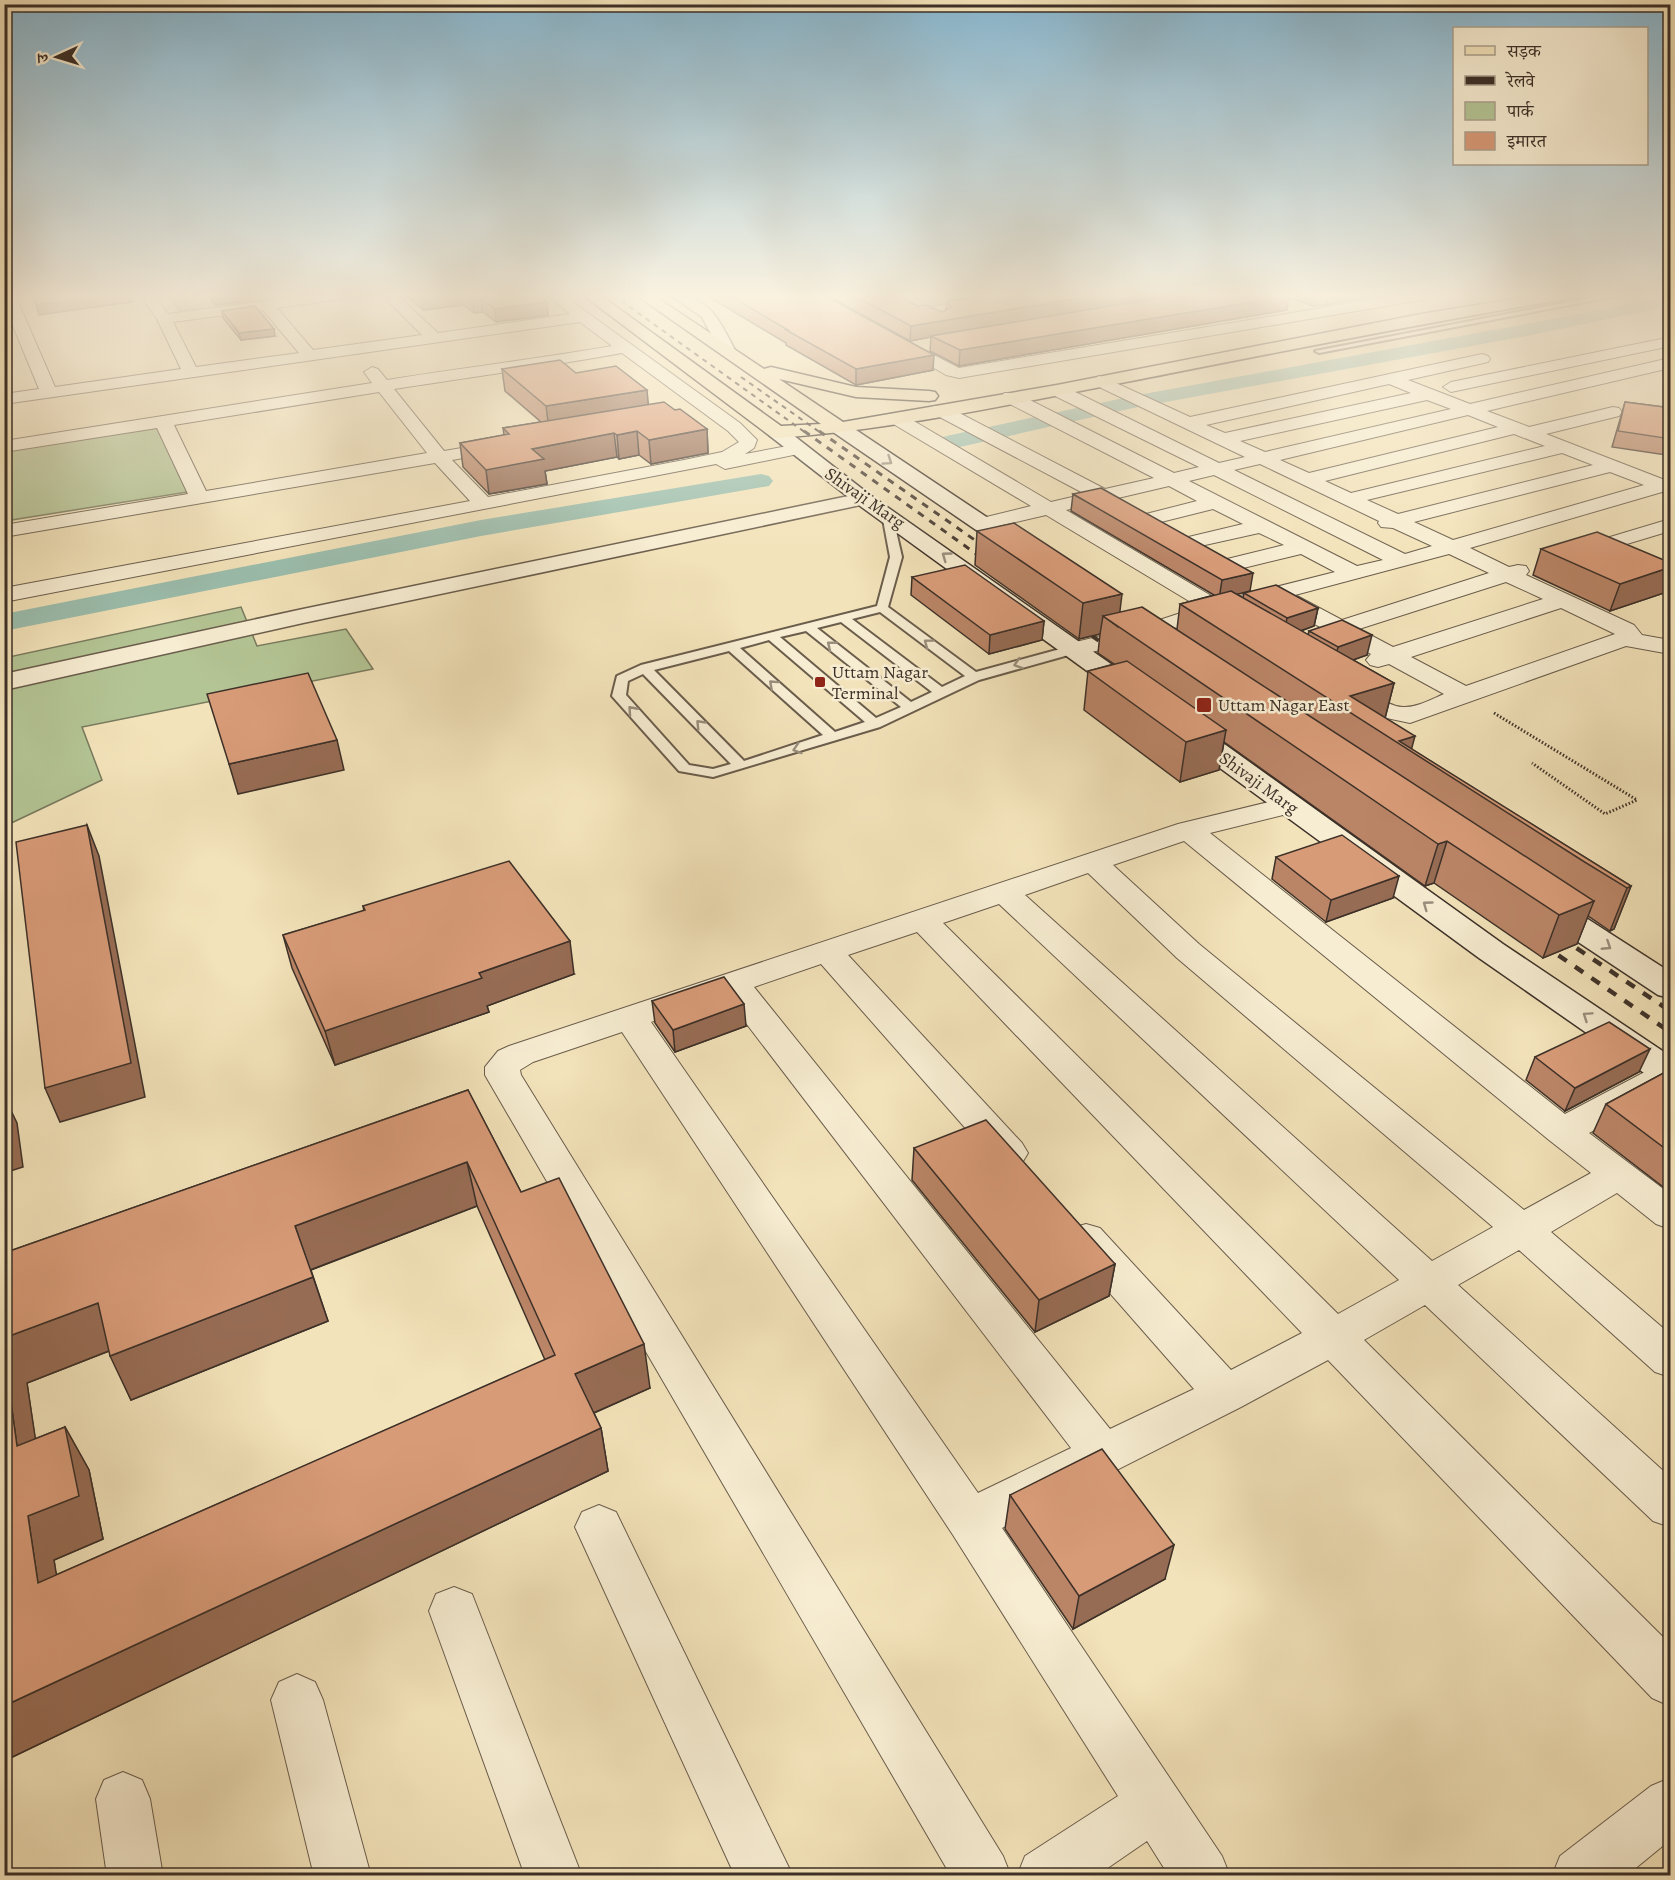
<svg xmlns="http://www.w3.org/2000/svg" width="1675" height="1880" viewBox="0 0 1675 1880" font-family="Alegreya,'Noto Serif Devanagari',serif">
	<style>
		.green { fill: #b4c595; stroke: #787a5e; stroke-width: 1.5 }
		.lines { fill: none; stroke-linecap: round; stroke-linejoin: round }
		.canal { fill: #9bbeae; fill-rule: evenodd }
		.service-casing { stroke: #6a5d4c; stroke-width: 4 }
		.minor-casing { stroke: #6a5d4c; stroke-width: 2 }
		.tertiary-casing { stroke: #6a5d4c; stroke-width: 3 }
		.secondary-casing { stroke: #3c3028; stroke-width: 3 }
		.primary-casing { stroke: #3c3028; stroke-width: 3 }
		.path { stroke: #3c3028; stroke-width: 3; stroke-dasharray: 1.5 2; stroke-linecap: butt }
		.service { fill: #f7edd2; fill-rule: evenodd }
		.minor { fill: #f7edd2; fill-rule: evenodd }
		.tertiary { fill: #f7edd2; fill-rule: evenodd }
		.secondary { fill: #f7edd2; fill-rule: evenodd }
		.primary { fill: #f3e3ba; fill-rule: evenodd }
		.rail-far3 { stroke: #3c3028; stroke-width: 2; stroke-dasharray: 5 5; stroke-linecap: butt }
		.rail-far2 { stroke: #3c3028; stroke-width: 3; stroke-dasharray: 7 7; stroke-linecap: butt }
		.rail-far1 { stroke: #3c3028; stroke-width: 4; stroke-dasharray: 8 8; stroke-linecap: butt }
		.rail { stroke: #3c3028; stroke-width: 4.5; stroke-dasharray: 10 10; stroke-linecap: butt }
		.wall { fill: #ba8567; stroke: #3c3028; stroke-width: 1.5; fill-rule: evenodd }
		.shaded-wall { fill: #976c54; stroke: #3c3028; stroke-width: 1.5 }
		.building { fill: #d89b78; stroke: #3c3028; stroke-width: 1.5 }
		.oneway { stroke: #9a8e7d }
		.poi-dot { fill: #8f2418; stroke: #f7edd2; stroke-width: 2 }
		.labels { text-anchor: middle; stroke-width: 5; stroke-linejoin: round; paint-order: stroke }
		.far-street-label { font-size: 18px; fill: #3c3028; stroke: #f7edd2 }
		.far-poi-label { font-size: 18px; fill: #3c3028; stroke: #f7edd2; text-anchor: start }
	</style>
	<rect width="100%" height="100%" fill="#f3e3ba"/>
	<filter id="stains"><feTurbulence type="fractalNoise" baseFrequency=".00333" numOctaves="4"/><feColorMatrix values="0 0 0 0 .2 0 0 0 0 .09 0 0 0 0 .02 0 0 0 .5 -.17"/></filter>
	<radialGradient id="worn" r=".72"><stop offset=".6" stop-color="#630" stop-opacity="0"/><stop offset="1" stop-color="#630" stop-opacity=".3"/></radialGradient>
	<!-- green -->
	<g class="green">
		<path d="M169 295H317L181 313Z"/>
		<path d="M910 295H1039L935 310Z"/>
		<path d="M169 425 194 491 5 521V450Z"/>
		<path d="M241 607 257 646 346 629 373 669 82 727 102 780 5 826 4 658Z"/>
	</g>
	<g class="lines">
		<!-- canal -->
		<g class="canal">
			<path d="M1670 296V306L1532 335 1133 408 951 449 943 447 940 442 943 437 951 435 1133 396 1532 323Z"/>
			<path d="M761 474 769 476 773 481 769 486 481 536 4 631V614L481 520Z"/>
		</g>
		<defs>
			<g id="service">
				<path d="M1605 295H1622L1319 353 1315 351Z"/>
				<path d="M887 511 892 514 902 557 888 607 976 672 1075 645 1079 646 1081 649 1079 652 979 680 880 727 713 777 679 771 612 696 617 676 641 665 877 606 890 557 882 514ZM880 612 965 676 942 687 852 619ZM841 622 932 692 911 702 817 628ZM806 631 901 707 876 718 780 637ZM769 640 865 722 835 732 740 648ZM729 651 823 735 744 761 654 670ZM643 674 731 764 713 769 689 765 626 695 628 681Z"/>
			</g>
			<g id="minor">
				<path d="M4 295H15L55 387 181 369 157 319 140 295H154L168 314 309 295H349L342 299 277 308 313 350 422 335 382 295H397L438 333 570 314 547 295H563L740 423 757 440 754 448 745 454 798 444 804 445 807 449 804 453 798 454 725 469 716 464 4 602V588L470 501 435 463 4 537V525L188 494 157 428 4 452V441L372 383 364 372 372 367 378 369 387 380C462 368 537 359 612 346L580 322 4 404V394L39 389 4 304ZM263 310 299 353 196 367 173 322ZM622 353 728 431 739 442 722 452 684 460 488 497 452 460 509 450 512 446 509 442 503 441 444 451 394 389C470 377 546 367 622 353ZM379 392 427 453 206 491 174 425Z"/>
				<path d="M1005 295H1041L1034 299 923 316 916 312 923 308Z"/>
				<path d="M1401 295H1435L1428 299 959 378 946 375 888 341 896 336 901 338 959 368Z"/>
				<path d="M1661 339 1669 344 1666 347 1451 392 1443 387 1451 382Z"/>
				<path d="M1482 354 1488 356 1490 359 1488 362 1408 380 1470 404 1670 358V368L1487 411 1529 427 1613 407 1619 408 1622 412 1619 416 1546 434 1670 482V493L1662 492 1470 548 1509 567 1518 565 1526 566 1529 571 1526 575 1634 625 1642 635 1670 640V654L1626 646 1410 723 1377 716 1342 694 1339 689 1342 684C1367 678 1379 706 1403 707 1416 708 1432 699 1444 694L1389 664 1378 667 1370 665 1366 660 1371 654 1338 636 1328 639 1320 637 1316 632 1320 627 1272 601 1237 610 1250 621 1247 626C1234 629 1226 623 1215 616L1150 638 1075 656 1067 654 1063 649 1067 644 1135 628 1199 607 1046 515 981 530 974 528 971 524 974 520 1031 506 890 422 887 418 890 414H902L1051 502 1085 494 934 414 931 410 934 406H946L1105 489 1154 478 1004 401 1002 397 1004 393H1016L1174 473 1199 467 1051 394 1049 390 1051 386H1063L1219 463 1245 457 1093 384 1091 381 1099 376 1105 378 1190 417ZM1389 384 1411 393 1225 433 1206 425ZM1427 400 1451 409 1265 452 1240 441ZM1468 415 1498 427 1309 473 1280 460ZM1514 434 1545 446 1351 493 1325 481ZM1562 453 1593 465 1398 514 1367 500ZM1260 464 1379 521 1378 523 1381 527 1393 528 1432 546 1405 554 1234 470ZM1610 472 1644 485 1453 540 1414 522ZM1214 475 1383 560 1357 566 1189 481ZM1169 486 1197 501 1138 516 1135 520 1138 524 1145 526 1213 509 1243 524 1180 539 1177 543 1180 547 1187 549 1259 533 1284 545 1219 561 1216 566 1219 571 1227 572 1301 554 1335 572 1220 601 1066 510 1100 502 1109 505 1116 503 1118 498ZM1449 554 1489 573 1342 620 1295 595ZM1506 582 1543 599 1393 647 1359 629ZM1561 608 1615 634 1466 686 1411 657Z"/>
				<path d="M1670 519V531L1577 559 1570 557 1566 553 1570 549Z"/>
				<path d="M1289 797 1299 799 1303 805 1299 811 1210 833 1565 1114 1658 1065 1670 1062V1089L1589 1133 1670 1194V1229L1656 1224 1617 1193 1551 1232 1670 1334V1377L1655 1372 1519 1250 1458 1285 1670 1477V1527L1653 1521 1425 1305 1364 1340 1670 1644V1706L1652 1698 1328 1360 1241 1407 1002 1528 1222 1856 1230 1876H1169L1147 1841 1096 1876H1017L1025 1856 1118 1796 953 1535 622 1032 533 1062 520 1070 521 1075 1003 1856 1011 1876H951L485 1075V1067L498 1051 509 1046 1178 824ZM1184 841 1549 1140 1591 1173 1524 1210 1199 944 1113 865ZM1088 873 1177 958 1493 1227 1432 1261 1025 895ZM999 904 1399 1280 1338 1314 943 923ZM917 932 1302 1333 1231 1370 1100 1228 1086 1224 1072 1228 1066 1239 1072 1250 1194 1389 1110 1429 754 987 821 964 996 1163 1009 1167 1022 1163 1028 1153 1022 1143 848 955ZM726 997 1071 1448 978 1493 651 1022Z"/>
				<path d="M599 1505 616 1512 793 1876H735L575 1527 582 1512Z"/>
				<path d="M454 1587 472 1594 582 1876H525L429 1611 436 1594Z"/>
				<path d="M297 1674 315 1682 323 1700 371 1876H314L271 1700 279 1682Z"/>
				<path d="M123 1772 142 1780 150 1799 163 1876H107L96 1799 104 1780Z"/>
				<path d="M1670 1778V1840L1626 1876H1552L1560 1856 1651 1786Z"/>
			</g>
			<g id="tertiary">
				<path d="M670 295C710 295 719 320 736 352L734 355H722L702 317Z"/>
				<path d="M863 493 870 495 873 499 870 503 303 623 4 690V674L303 609Z"/>
			</g>
			<g id="secondary">
				<path d="M840 422 847 424 1033 548 1036 553 1033 558 1025 560 1017 558 833 432 831 428 833 424Z"/>
				<path d="M777 426 784 428 870 495 1145 688 1149 694 1145 700 1136 702 1127 700 856 503 770 436 768 432 770 428Z"/>
				<path d="M1185 721 1195 723 1503 944 1670 1056V1085L1657 1082 1479 958 1175 735 1171 729 1175 723Z"/>
				<path d="M1544 895 1555 898 1670 972V998L1658 995 1533 912 1528 905 1533 898Z"/>
			</g>
			<path id="primary" d="M583 295H600L781 426 821 424 636 295H653L764 369 771 367 856 387 929 391 935 392 938 396 935 400 929 401 856 397 779 379 843 422 1057 385 1421 314 1538 295H1573L1566 299C1417 324 1269 354 1121 383 1007 405 892 430 777 438L770 436Z"/>
		</defs>
		<!-- service casing -->
		<use href="#service" class="service-casing"/>
		<!-- minor casing -->
		<use href="#minor" class="minor-casing"/>
		<!-- tertiary casing -->
		<use href="#tertiary" class="tertiary-casing"/>
		<!-- secondary casing -->
		<use href="#secondary" class="secondary-casing"/>
		<!-- primary casing -->
		<use href="#primary" class="primary-casing"/>
		<!-- path -->
		<path class="path" d="M1494 713 1637 800 1605 814 1532 763"/>
		<!-- service -->
		<use href="#service" class="service"/>
		<!-- minor -->
		<use href="#minor" class="minor"/>
		<!-- tertiary -->
		<use href="#tertiary" class="tertiary"/>
		<!-- secondary -->
		<use href="#secondary" class="secondary"/>
		<!-- primary -->
		<use href="#primary" class="primary"/>
		<!-- rail-far3 -->
		<g class="rail-far3">
			<path d="M613 295 806 433"/>
			<path d="M741 377 821 433"/>
		</g>
		<!-- rail-far2 -->
		<g class="rail-far2">
			<path d="M804 431 989 563"/>
			<path d="M819 431 989 550"/>
		</g>
		<!-- rail-far1 -->
		<path class="rail-far1" d="M1079 627 1114 651"/>
		<!-- rail -->
		<g class="rail">
			<path d="M1560 937 1670 1011"/>
			<path d="M1542 944 1670 1032"/>
		</g>
	</g>
	<!-- wall -->
	<g class="wall">
		<path d="M208 295H246L248 301 215 305Z"/>
		<path d="M405 295H538L548 315 496 322 483 312 474 313 464 305 423 310Z"/>
		<path d="M706 295H824L933 370 856 385 786 345V343Z"/>
		<path d="M826 295H896L918 306 942 312 946 310 947 302 989 295H1382L1326 305 1313 306 1289 297 1287 310 959 366 930 351 931 337 910 341Z"/>
		<path d="M222 311 275 336 241 340 223 318Z"/>
		<path d="M502 369 576 373 648 405 675 410 707 429 708 453 651 464 639 455 619 459 617 457 545 471 547 484 489 494 463 467 460 443 504 435 503 428 541 422 505 391Z"/>
		<path d="M1625 402 1671 408V442L1666 455 1612 447Z"/>
		<path d="M1073 494 1250 591 1237 594 1243 598 1244 593 1318 608 1314 626 1301 631 1308 635 1309 631 1367 655 1353 660 1394 683 1385 718 1411 749 1631 886 1614 929 1610 931 1588 916 1577 944 1543 958 1434 883 1425 886 1224 742 1219 770 1180 782 1084 710 1088 671 1114 664 1098 653 1100 634 1079 639 975 565 977 531 1120 612 1177 629 1180 604 1214 595 1071 511Z"/>
		<path d="M1541 549 1671 563V583L1667 592 1610 611 1533 575Z"/>
		<path d="M912 577 1044 621 1042 640 989 654 911 595Z"/>
		<path d="M1276 857 1393 898 1326 922 1272 879Z"/>
		<path d="M363 906 574 974 487 1006 489 1012 335 1065 292 968 283 935 364 911Z"/>
		<path d="M652 1001 746 1026 675 1052 655 1023Z"/>
		<path d="M1535 1057 1639 1072 1565 1111 1526 1080Z"/>
		<path d="M1671 1069V1193L1593 1133 1606 1104Z"/>
		<path d="M468 1090 521 1192 650 1388 594 1413 601 1428 608 1471 4 1761V1253ZM477 1206 545 1360 56 1575 54 1560 103 1539 89 1470 65 1427 35 1439 27 1383 109 1351 131 1400 328 1321 311 1270Z"/>
		<path d="M914 1148 1115 1264 1109 1296 1035 1332 912 1180Z"/>
		<path d="M1010 1495 1165 1579 1073 1629 1005 1529Z"/>
	</g>
	<!-- shaded-wall -->
	<g class="shaded-wall">
		<path d="M111 295H130L132 302 39 315 36 305Z"/>
		<path d="M212 295H246L248 301 215 305Z"/>
		<path d="M437 295H463L464 305 423 310 421 297Z"/>
		<path d="M1099 295H1183L931 336V337L910 341 911 326Z"/>
		<path d="M1328 295H1382L1326 305Z"/>
		<path d="M1289 296 1287 310 959 366 960 350Z"/>
		<path d="M481 299 483 312 474 313 473 300Z"/>
		<path d="M547 302 548 315 496 322 495 309Z"/>
		<path d="M274 329 275 336 241 340 239 333Z"/>
		<path d="M934 355 933 370 856 385V369Z"/>
		<path d="M647 390 649 412 549 429 546 406Z"/>
		<path d="M707 429 708 453 651 464 649 440Z"/>
		<path d="M637 431 639 455 619 459 617 435Z"/>
		<path d="M614 433 617 457 545 471 547 484 489 494 486 470 532 449Z"/>
		<path d="M1671 567V583L1667 592 1610 611 1620 584Z"/>
		<path d="M1253 573 1250 591 1219 599 1222 580Z"/>
		<path d="M1122 594 1118 627 1103 616 1100 634 1079 639 1083 603Z"/>
		<path d="M1318 608 1314 626 1283 637 1287 618Z"/>
		<path d="M1044 621 1042 640 989 654 990 635Z"/>
		<path d="M1372 635 1367 655 1333 667 1338 647Z"/>
		<path d="M1394 683 1384 722 1350 696Z"/>
		<path d="M1226 730 1219 770 1180 782 1186 742Z"/>
		<path d="M1415 736 1411 751 1399 741Z"/>
		<path d="M337 740 344 770 238 794 229 764Z"/>
		<path d="M87 825 99 856 145 1097 60 1122 45 1088Z"/>
		<path d="M1447 841 1434 883 1425 886 1438 844Z"/>
		<path d="M1399 876 1393 898 1326 922 1331 900Z"/>
		<path d="M1631 886 1614 929 1610 931 1627 888Z"/>
		<path d="M1594 901 1577 944 1543 958 1559 915Z"/>
		<path d="M570 941 574 974 487 1006 489 1012 335 1065 325 1031 479 973Z"/>
		<path d="M744 1004 746 1026 675 1052 673 1030Z"/>
		<path d="M1650 1049 1639 1072 1565 1111 1575 1088Z"/>
		<path d="M4 1096 17 1123 23 1167 4 1173Z"/>
		<path d="M467 1162 477 1206 310 1270 295 1226Z"/>
		<path d="M1115 1264 1109 1296 1035 1332 1039 1300Z"/>
		<path d="M313 1277 328 1321 131 1400 110 1356Z"/>
		<path d="M98 1303 119 1347 27 1383 43 1489 17 1446 4 1351V1338Z"/>
		<path d="M644 1344 650 1388 582 1418 575 1374Z"/>
		<path d="M65 1427 89 1470 103 1539 54 1560 65 1626 38 1583 28 1516Z"/>
		<path d="M601 1428 608 1471 4 1761V1706Z"/>
		<path d="M1174 1545 1165 1579 1073 1629 1079 1596Z"/>
	</g>
	<!-- building -->
	<g class="building">
		<path d="M56 295H111L36 305 34 298Z"/>
		<path d="M418 295H437L421 297Z"/>
		<path d="M466 295H538L547 302 495 309 481 299 473 300Z"/>
		<path d="M729 295H824L934 355 856 369 786 330H788Z"/>
		<path d="M853 295H896L918 306 926 305 942 312 952 307 947 302 989 295H1099L911 326Z"/>
		<path d="M1177 295 1289 296 960 350 931 336Z"/>
		<path d="M255 306 274 329 239 333 222 311Z"/>
		<path d="M560 360 576 373 616 366 647 390 546 406 502 369Z"/>
		<path d="M664 402 675 410 680 409 707 429 649 440 637 431 617 435 614 433 532 449 544 459 486 470 460 443 509 434 503 428Z"/>
		<path d="M1625 402 1671 408V439L1618 431Z"/>
		<path d="M1101 488 1253 573 1222 580 1073 494Z"/>
		<path d="M1014 523 1122 594 1083 603 977 531Z"/>
		<path d="M1597 532 1671 563V567L1620 584 1541 549Z"/>
		<path d="M965 565 1044 621 990 635 912 577Z"/>
		<path d="M1276 585 1318 608 1287 618 1244 593Z"/>
		<path d="M1231 591 1394 683 1350 696 1415 736 1399 741 1631 886 1627 888 1583 861 1180 604Z"/>
		<path d="M1142 607 1594 901 1559 915 1447 841 1438 844 1103 616Z"/>
		<path d="M1342 620 1372 635 1338 647 1309 631Z"/>
		<path d="M1127 661 1226 730 1186 742 1088 671Z"/>
		<path d="M308 673 337 740 229 764 207 694Z"/>
		<path d="M87 825 131 1063 45 1088 16 842Z"/>
		<path d="M1342 835 1399 876 1331 900 1276 857Z"/>
		<path d="M509 861 570 941 479 973 482 978 325 1031 283 935 365 910 363 906Z"/>
		<path d="M724 977 744 1004 673 1030 652 1001Z"/>
		<path d="M1609 1022 1650 1049 1575 1088 1535 1057Z"/>
		<path d="M1671 1069V1153L1606 1104Z"/>
		<path d="M468 1090 521 1192 559 1178 644 1344 575 1374 601 1428 4 1706V1351L17 1446 65 1427 79 1496 28 1516 38 1583 555 1355 467 1162 295 1226 313 1277 110 1356 98 1303 4 1338V1253Z"/>
		<path d="M986 1120 1115 1264 1039 1300 914 1148Z"/>
		<path d="M1102 1449 1174 1545 1079 1596 1010 1495Z"/>
	</g>
	<!-- one-way arrows -->
	<defs><path id="oneway-chevron" d="M-2-3.5L2.5 0L-2 3.5" fill="none" stroke-width="1.6" stroke-linecap="round" stroke-linejoin="round" transform="scale(1.5)"/></defs>
	<g class="oneway">
		<use href="#oneway-chevron" transform="translate(888 461) rotate(34)"/>
		<use href="#oneway-chevron" transform="translate(946 556) rotate(-144)"/>
		<use href="#oneway-chevron" transform="translate(928 643) rotate(-143)"/>
		<use href="#oneway-chevron" transform="translate(831 645) rotate(-141)"/>
		<use href="#oneway-chevron" transform="translate(1018 664) rotate(163)"/>
		<use href="#oneway-chevron" transform="translate(773 684) rotate(-138)"/>
		<use href="#oneway-chevron" transform="translate(632 710) rotate(-132)"/>
		<use href="#oneway-chevron" transform="translate(700 724) rotate(-134)"/>
		<use href="#oneway-chevron" transform="translate(797 749) rotate(162)"/>
		<use href="#oneway-chevron" transform="translate(1427 905) rotate(-144)"/>
		<use href="#oneway-chevron" transform="translate(1607 946) rotate(33)"/>
		<use href="#oneway-chevron" transform="translate(1587 1016) rotate(-146)"/>
	</g>
	<!-- sky -->
	<linearGradient id="sky" x2="0" y2="1"><stop stop-color="#89b8d1"/><stop offset="0.53" stop-color="#faf2e0"/><stop offset="1" stop-color="#faf2e0" stop-opacity="0"/></linearGradient>
	<rect width="1675" height="558" fill="url(#sky)"/>
	<!-- markers -->
	<g class="poi-dot">
		<rect x="814" y="676" width="12" height="12" rx="3"/>
		<rect x="1196" y="697" width="16" height="16" rx="3"/>
	</g>
	<g class="labels">
		<!-- far-street labels -->
		<g class="far-street-label">
			<text transform="translate(865 498) rotate(35)" y="6">Shivaji Marg</text>
			<text transform="translate(1259 783) rotate(36)" y="6">Shivaji Marg</text>
		</g>
		<!-- far-poi labels -->
		<g class="far-poi-label">
			<text x="832" y="678">Uttam Nagar<tspan x="832" dy="21">Terminal</tspan></text>
			<text x="1218" y="711">Uttam Nagar East</text>
		</g>
	</g>
	<!-- margin -->
	<rect width="1675" height="1880" fill="none" stroke="#f3e3ba" stroke-width="24"/>
	<rect x="6" y="6" width="1663" height="1868" fill="none" stroke="#3c3028" stroke-width="3"/>
	<rect x="12" y="12" width="1651" height="1856" fill="none" stroke="#3c3028" stroke-width="1.5"/>
	<!-- legend -->
	<rect x="1453" y="27" width="195" height="138" fill="#f7edd2" stroke="#aca18e" stroke-width="1.5"/>
	<rect x="1465" y="46" width="30" height="9" fill="#f3e3ba" stroke="#aca18e" stroke-width="1.5"/>
	<text x="1507" y="57" font-size="18" fill="#3c3028">सड़क</text>
	<rect x="1465" y="76" width="30" height="9" fill="#3c3028" stroke="#aca18e" stroke-width="1.5"/>
	<text x="1507" y="87" font-size="18" fill="#3c3028">रेलवे</text>
	<rect x="1465" y="102" width="30" height="18" fill="#b4c595" stroke="#aca18e" stroke-width="1.5"/>
	<text x="1507" y="117" font-size="18" fill="#3c3028">पार्क</text>
	<rect x="1465" y="132" width="30" height="18" fill="#d89b78" stroke="#aca18e" stroke-width="1.5"/>
	<text x="1507" y="147" font-size="18" fill="#3c3028">इमारत</text>
	<!-- north arrow -->
	<g transform="translate(57 57) rotate(266)" stroke="#f7edd2" stroke-width="4.5" paint-order="stroke">
	<path d="M0-4.5L10 22L0 15L-10 22Z" fill="#3c3028"/>
	<text y="-9" font-size="16" font-weight="bold" text-anchor="middle" fill="#3c3028">उ</text>
	</g>
	<rect width="100%" height="100%" filter="url(#stains)"/>
	<rect width="100%" height="100%" fill="url(#worn)"/>
</svg>
